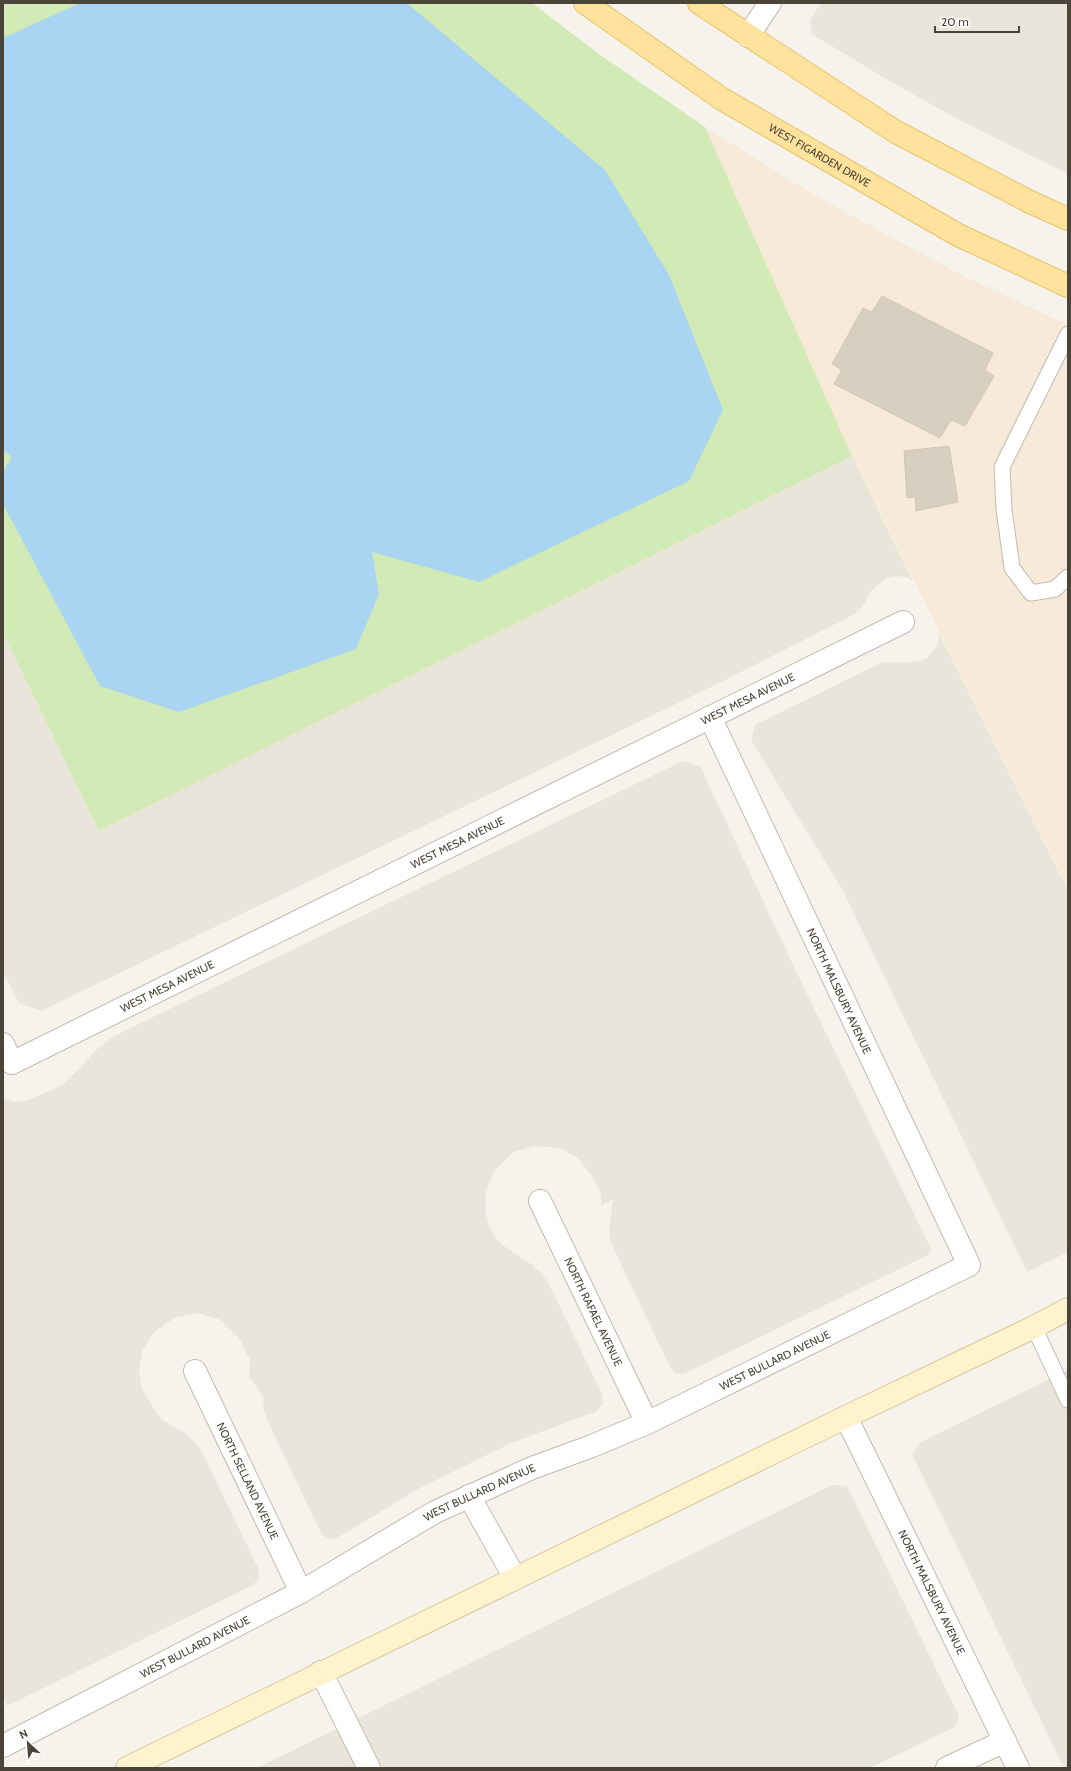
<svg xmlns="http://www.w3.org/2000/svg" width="1071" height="1771" viewBox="0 0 1071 1771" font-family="Cabin,sans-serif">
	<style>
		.residential { fill: #eae5da }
		.commercial { fill: #f7ead8 }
		.green { fill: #d2eab5 }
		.water { fill: #a9d4f2 }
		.building { fill: #d8cfc1; stroke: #d3c7b4 }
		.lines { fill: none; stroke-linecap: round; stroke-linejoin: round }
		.lane-casing { stroke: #c2bbae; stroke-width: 17 }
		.street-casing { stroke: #c2bbae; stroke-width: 24 }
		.secondary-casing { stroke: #d6c79b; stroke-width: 24 }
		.primary-casing { stroke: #e6c16a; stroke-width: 24 }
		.lane { stroke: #fff; stroke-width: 15 }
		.street { stroke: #fff; stroke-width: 22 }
		.secondary { stroke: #fff3cd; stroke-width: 22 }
		.primary { stroke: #ffe39c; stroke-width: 22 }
		.labels { text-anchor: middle; stroke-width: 4; stroke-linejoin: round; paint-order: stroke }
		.street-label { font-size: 11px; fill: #4b4439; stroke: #fff }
	</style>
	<rect width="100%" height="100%" fill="#f6f3ec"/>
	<!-- residential -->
	<g class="residential">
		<path d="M821 3H1056L1068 5V174L961 121 888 80 812 34 810 20Z"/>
		<path d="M852 456 913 581 906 577 896 576 886 578 872 590 862 607 855 614 713 686 41 1011 19 1003 3 972V633L99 831Z"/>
		<path d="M938 631 1068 890V1252L1027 1272 842 889 751 740 755 725 883 662 907 663 926 659 936 648 939 639Z"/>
		<path d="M683 761 700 766 792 963 931 1249 928 1255 684 1374H676L671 1369 611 1243 609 1231 613 1199 601 1206V1194L592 1176 578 1158 560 1148 535 1146 513 1152 493 1173 486 1191 485 1210 489 1226 497 1240 508 1249 531 1264 542 1274 549 1284 602 1394 603 1404 597 1411 509 1444 418 1489 339 1537 331 1539 325 1537 321 1533 268 1422 264 1410 263 1396 249 1377 250 1360 239 1338 221 1320 198 1313 174 1318 154 1332 142 1351 139 1370 142 1389 153 1407 162 1420 185 1433 196 1444 203 1454 258 1568 259 1578 253 1585 7 1706 3 1698V1098L16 1102 27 1101 62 1085 80 1068 95 1051 114 1036Z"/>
		<path d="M1068 1370V1768H1064L912 1454 921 1442Z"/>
		<path d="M832 1485 847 1486 959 1716 955 1727 870 1768H257Z"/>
	</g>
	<!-- commercial -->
	<path class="commercial" d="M705 127 806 190 887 235 968 278 1068 325V890L852 456Z"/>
	<!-- green -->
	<path class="green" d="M3 3H532L599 54 705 127 852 456 99 831 3 633Z"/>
	<!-- water -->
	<path class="water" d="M80 3H407L605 170 669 275 723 410 689 481 479 582 372 552 379 594 356 649 179 712 100 686 3 504V472L12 457 3 450V38Z"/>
	<!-- building -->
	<g class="building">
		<path d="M882 296 993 353 985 370 994 376 965 426 951 420 940 438 834 384 842 370 832 364 863 308 872 312Z"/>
		<path d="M949 446 958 502 916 511 915 497 907 498 904 451Z"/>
	</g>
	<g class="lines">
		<defs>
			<g id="lane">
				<path d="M1068 334 1002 467 1004 509 1012 568 1031 593 1055 589 1068 577"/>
				<path d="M1034 1327 1068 1400"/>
			</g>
			<g id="street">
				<path d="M748 36 770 3"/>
				<path id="s1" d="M3 1044 12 1063 903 622"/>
				<path id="s2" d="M540 1201 647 1423"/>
				<path id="s3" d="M195 1371 301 1592"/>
				<path id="s4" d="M846 1417 1018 1768"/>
				<path d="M469 1496 515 1578"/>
				<path d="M321 1672 369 1768"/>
				<path id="s5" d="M3 1746 301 1592 435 1512 532 1468 592 1446 647 1423 969 1265 710 717"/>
				<path d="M947 1768 1005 1741"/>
			</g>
			<path id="secondary" d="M127 1768 846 1417 1034 1327 1068 1309"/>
			<g id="primary">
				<path id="s6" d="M585 3 722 99 958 235 1068 286"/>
				<path d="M699 3 896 132 1030 202 1068 219"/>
			</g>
		</defs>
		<!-- lane casing -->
		<use href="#lane" class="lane-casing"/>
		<!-- street casing -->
		<use href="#street" class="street-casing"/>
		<!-- secondary casing -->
		<use href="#secondary" class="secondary-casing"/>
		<!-- primary casing -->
		<use href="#primary" class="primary-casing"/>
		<!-- lane -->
		<use href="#lane" class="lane"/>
		<!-- street -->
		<use href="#street" class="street"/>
		<!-- secondary -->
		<use href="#secondary" class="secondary"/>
		<!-- primary -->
		<use href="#primary" class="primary"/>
	</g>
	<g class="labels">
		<!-- street labels -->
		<g class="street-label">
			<text dy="4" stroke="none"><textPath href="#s6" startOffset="280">WEST FIGARDEN DRIVE</textPath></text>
			<text dy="4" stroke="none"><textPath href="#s1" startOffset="842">WEST MESA AVENUE</textPath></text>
			<text dy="4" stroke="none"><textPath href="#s1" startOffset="518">WEST MESA AVENUE</textPath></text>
			<text dy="4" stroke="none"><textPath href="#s1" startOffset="194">WEST MESA AVENUE</textPath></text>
			<text transform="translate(839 991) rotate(65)" y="4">NORTH MALSBURY AVENUE</text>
			<text dy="4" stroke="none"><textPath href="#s2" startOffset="123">NORTH RAFAEL AVENUE</textPath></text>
			<text dy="4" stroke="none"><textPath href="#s5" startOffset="864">WEST BULLARD AVENUE</textPath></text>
			<text dy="4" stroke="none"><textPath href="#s3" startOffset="122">NORTH SELLAND AVENUE</textPath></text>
			<text dy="4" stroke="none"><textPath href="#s5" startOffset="540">WEST BULLARD AVENUE</textPath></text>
			<text dy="4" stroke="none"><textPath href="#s4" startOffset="195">NORTH MALSBURY AVENUE</textPath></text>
			<text dy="4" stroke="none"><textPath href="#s5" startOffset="216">WEST BULLARD AVENUE</textPath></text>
		</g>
	</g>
	<!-- border -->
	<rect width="1071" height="1771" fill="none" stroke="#4b4439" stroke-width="8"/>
	<!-- north arrow -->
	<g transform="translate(28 1743) rotate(334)" stroke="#ffffff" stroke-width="3" paint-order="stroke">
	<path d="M0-3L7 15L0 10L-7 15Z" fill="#4b4439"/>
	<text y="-6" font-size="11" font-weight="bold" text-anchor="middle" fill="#4b4439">N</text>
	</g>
	<!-- scale -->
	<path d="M935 26v6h84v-6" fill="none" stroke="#4b4439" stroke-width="2"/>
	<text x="941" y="26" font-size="12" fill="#4b4439" stroke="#ffffff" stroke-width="3" paint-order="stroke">20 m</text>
</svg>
